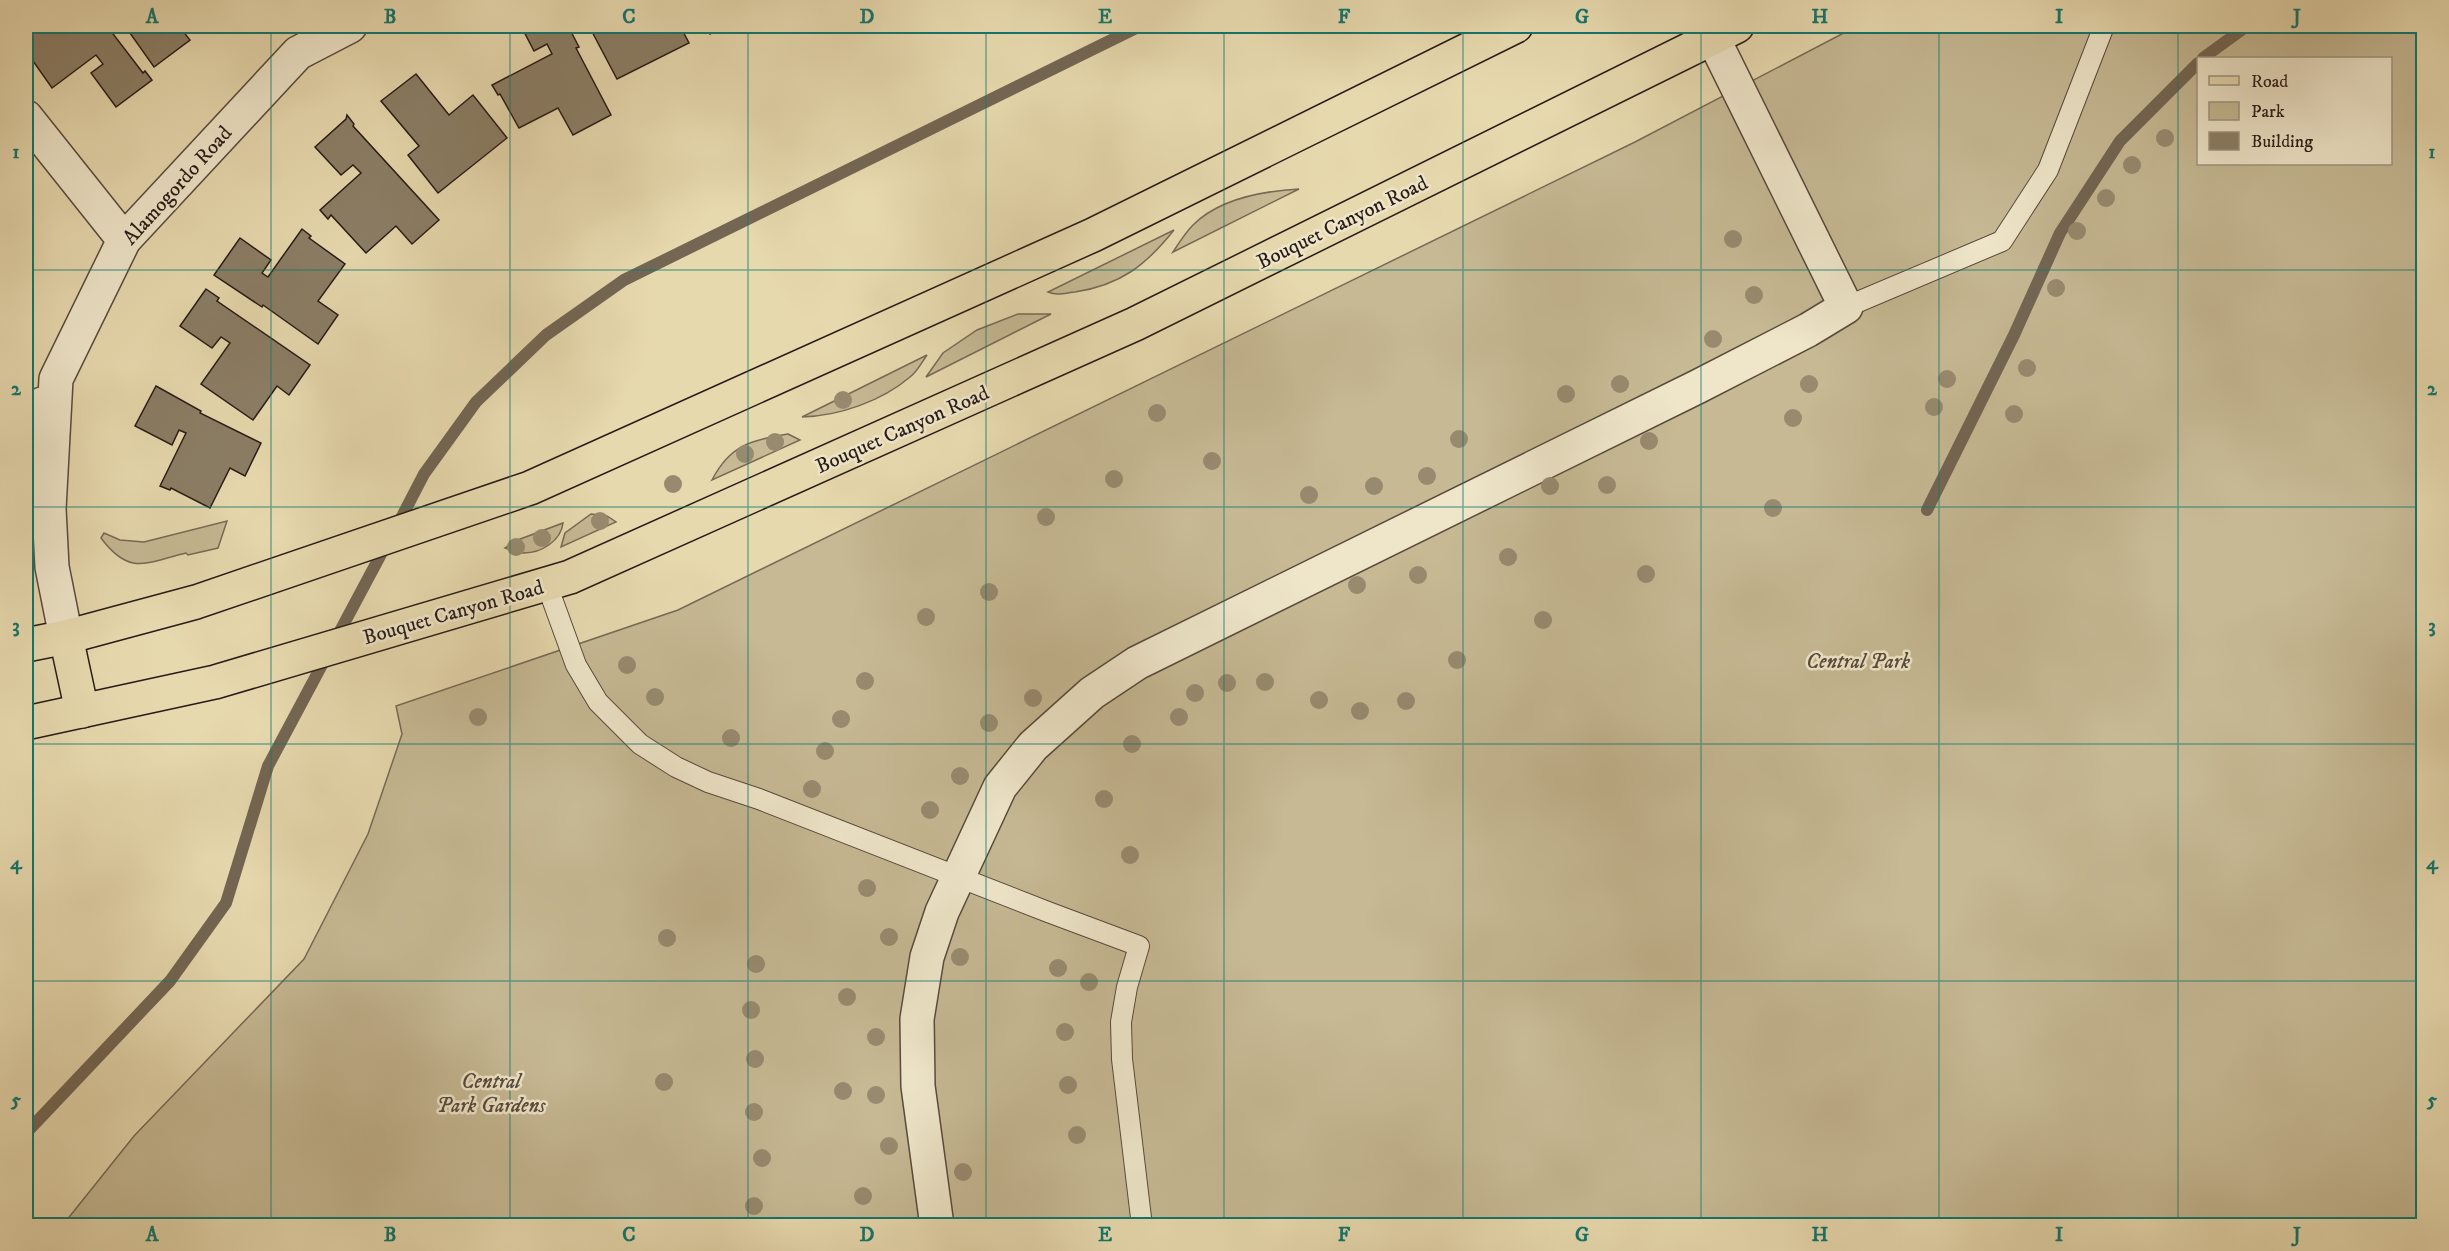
<svg xmlns="http://www.w3.org/2000/svg" width="2449" height="1251" viewBox="0 0 2449 1251" font-family="'IM FELL DW Pica',serif">
	<style>
		.green { fill: #c6b994; stroke: #766a56; stroke-width: 1.5; fill-rule: evenodd }
		.lines { fill: none; stroke-linecap: round; stroke-linejoin: round }
		.stream { stroke: #736653; stroke-width: 12 }
		.building { fill: #8b7e66; stroke: #271b17; stroke-width: 1.5 }
		.lane-casing { stroke: #574a3d; stroke-width: 22 }
		.street-casing { stroke: #574a3d; stroke-width: 36 }
		.primary-casing { stroke: #271b17; stroke-width: 36 }
		.lane { stroke: #efe6ca; stroke-width: 20 }
		.street { stroke: #efe6ca; stroke-width: 33 }
		.primary { stroke: #e7d9ae; stroke-width: 33 }
		.tree { fill: #988a6f }
		.grid { fill: none; stroke: #0f766e; stroke-width: 1.5; stroke-opacity: 0.55 }
		.labels { text-anchor: middle; stroke-width: 5; stroke-linejoin: round; paint-order: stroke }
		.street-label { font-size: 21px; fill: #271b17; stroke: #efe6ca }
		.park-label { font-size: 21px; font-style: italic; fill: #574a3c; stroke: #efe6ca }
		.neatline { fill: none; stroke: #0f766e; stroke-width: 2 }
		.grid-label { font-size: 20px; text-anchor: middle; font-weight: bold; fill: #0f766e }
	</style>
	<rect width="100%" height="100%" fill="#e7d9ae"/>
	<filter id="stains"><feTurbulence type="fractalNoise" baseFrequency=".00333" numOctaves="4"/><feColorMatrix values="0 0 0 0 .2 0 0 0 0 .09 0 0 0 0 .02 0 0 0 .5 -.17"/></filter>
	<radialGradient id="worn" r=".72"><stop offset=".6" stop-color="#630" stop-opacity="0"/><stop offset="1" stop-color="#630" stop-opacity=".3"/></radialGradient>
	<!-- green -->
	<g class="green">
		<path d="M1857 26H2423V1225L62 1226 134 1136 304 959 368 834 402 734 396 706 678 610 1635 142ZM2198 58H2390V164H2198Z"/>
		<path d="M1299 189 1173 252C1179 243 1185 233 1193 225 1219 199 1263 191 1299 189Z"/>
		<path d="M1174 230C1146 265 1121 285 1075 292 1065 293 1057 296 1048 292Z"/>
		<path d="M1018 314H1051L926 377 943 353 977 330Z"/>
		<path d="M927 355C922 362 917 372 910 377 882 401 839 416 802 417Z"/>
		<path d="M788 434 800 440 712 480C730 445 751 440 788 434Z"/>
		<path d="M591 514 607 516 616 522 561 547 565 533Z"/>
		<path d="M227 521 218 548 188 555 186 553C147 562 130 577 101 538L104 533 120 540 144 542Z"/>
		<path d="M563 523C561 541 541 553 524 553 518 553 511 550 505 548L515 541Z"/>
	</g>
	<g class="lines">
		<!-- stream -->
		<g class="stream">
			<path d="M2203 58 2247 26"/>
			<path d="M1927 510 2014 335 2060 233 2120 141 2198 63"/>
			<path d="M396 528 424 474 476 402 546 335 624 280 1140 26"/>
			<path d="M26 1133 170 981 226 903 268 766 387 543"/>
		</g>
	</g>
	<!-- building -->
	<g class="building">
		<path d="M26 26H107L143 73 145 71 152 80 116 107 91 73 103 64 96 55 52 88 26 51Z"/>
		<path d="M125 26H179L190 40 154 67Z"/>
		<path d="M521 26H568L579 47 576 48 611 115 573 135 558 108 519 128 500 94 498 95 492 85 552 54 547 44 534 51Z"/>
		<path d="M589 26H680L689 43 617 79Z"/>
		<path d="M706 26H726L710 34Z"/>
		<path d="M416 74 449 115 473 95 507 138 438 193 408 155 419 146 381 101Z"/>
		<path d="M347 115 354 124 353 126 439 220 412 244 396 226 366 253 331 215 328 219 320 210 361 173 353 165 341 175 315 147 346 119Z"/>
		<path d="M302 229 311 236 309 238 345 264 318 301 338 315 318 344 263 305 262 307 214 275 240 238 271 260 262 273 268 277Z"/>
		<path d="M206 289 219 298 217 301 310 365 289 395 277 386 253 420 201 384 230 343 221 337 212 348 180 326Z"/>
		<path d="M156 386 201 411 200 413 261 443 245 476 230 468 210 508 171 488 170 490 160 486 186 433 179 430 172 445 135 426Z"/>
	</g>
	<g class="lines">
		<defs>
			<g id="lane">
				<path d="M1846 307 2002 241 2048 170 2104 26"/>
				<path d="M547 585 576 665 598 702 640 744 676 767 708 782 759 799 1048 912 1139 946 1127 987 1121 1022 1122 1059 1142 1226"/>
			</g>
			<g id="street">
				<path d="M26 117 124 240"/>
				<path d="M26 468 34 418 42 404"/>
				<path d="M66 637 52 567 49 509 56 379 124 240 298 53 350 26"/>
				<path d="M937 1226 918 1086 917 1019 927 957 942 912 1000 787 1033 746 1092 693 1137 663 1697 387 1808 330 1846 307 1713 38"/>
			</g>
			<g id="primary">
				<path d="M66 637 82 711"/>
				<path d="M26 645 66 637 196 602 530 488 1093 235 1516 26"/>
				<path d="M26 723 215 682 570 577 1135 324 1737 26"/>
			</g>
		</defs>
		<!-- lane casing -->
		<use href="#lane" class="lane-casing"/>
		<!-- street casing -->
		<use href="#street" class="street-casing"/>
		<!-- primary casing -->
		<use href="#primary" class="primary-casing"/>
		<!-- lane -->
		<use href="#lane" class="lane"/>
		<!-- street -->
		<use href="#street" class="street"/>
		<!-- primary -->
		<use href="#primary" class="primary"/>
	</g>
	<!-- trees -->
	<g class="tree">
		<circle cx="2165" cy="138" r="9"/>
		<circle cx="2132" cy="165" r="9"/>
		<circle cx="2106" cy="198" r="9"/>
		<circle cx="2077" cy="231" r="9"/>
		<circle cx="1733" cy="239" r="9"/>
		<circle cx="2056" cy="288" r="9"/>
		<circle cx="1754" cy="295" r="9"/>
		<circle cx="1713" cy="339" r="9"/>
		<circle cx="2027" cy="368" r="9"/>
		<circle cx="1947" cy="379" r="9"/>
		<circle cx="1620" cy="384" r="9"/>
		<circle cx="1809" cy="384" r="9"/>
		<circle cx="1566" cy="394" r="9"/>
		<circle cx="843" cy="400" r="9"/>
		<circle cx="1934" cy="407" r="9"/>
		<circle cx="1157" cy="413" r="9"/>
		<circle cx="2014" cy="414" r="9"/>
		<circle cx="1793" cy="418" r="9"/>
		<circle cx="1459" cy="439" r="9"/>
		<circle cx="1649" cy="441" r="9"/>
		<circle cx="775" cy="442" r="9"/>
		<circle cx="745" cy="454" r="9"/>
		<circle cx="1212" cy="461" r="9"/>
		<circle cx="1427" cy="476" r="9"/>
		<circle cx="1114" cy="479" r="9"/>
		<circle cx="673" cy="484" r="9"/>
		<circle cx="1607" cy="485" r="9"/>
		<circle cx="1374" cy="486" r="9"/>
		<circle cx="1550" cy="486" r="9"/>
		<circle cx="1309" cy="495" r="9"/>
		<circle cx="1773" cy="508" r="9"/>
		<circle cx="1046" cy="517" r="9"/>
		<circle cx="600" cy="521" r="9"/>
		<circle cx="542" cy="538" r="9"/>
		<circle cx="516" cy="547" r="9"/>
		<circle cx="1508" cy="557" r="9"/>
		<circle cx="1646" cy="574" r="9"/>
		<circle cx="1418" cy="575" r="9"/>
		<circle cx="1357" cy="585" r="9"/>
		<circle cx="989" cy="592" r="9"/>
		<circle cx="926" cy="617" r="9"/>
		<circle cx="1543" cy="620" r="9"/>
		<circle cx="1457" cy="660" r="9"/>
		<circle cx="627" cy="665" r="9"/>
		<circle cx="865" cy="681" r="9"/>
		<circle cx="1265" cy="682" r="9"/>
		<circle cx="1227" cy="683" r="9"/>
		<circle cx="1195" cy="693" r="9"/>
		<circle cx="655" cy="697" r="9"/>
		<circle cx="1033" cy="698" r="9"/>
		<circle cx="1319" cy="700" r="9"/>
		<circle cx="1406" cy="701" r="9"/>
		<circle cx="1360" cy="711" r="9"/>
		<circle cx="478" cy="717" r="9"/>
		<circle cx="1179" cy="717" r="9"/>
		<circle cx="841" cy="719" r="9"/>
		<circle cx="989" cy="723" r="9"/>
		<circle cx="731" cy="738" r="9"/>
		<circle cx="1132" cy="744" r="9"/>
		<circle cx="825" cy="751" r="9"/>
		<circle cx="960" cy="776" r="9"/>
		<circle cx="812" cy="789" r="9"/>
		<circle cx="1104" cy="799" r="9"/>
		<circle cx="930" cy="810" r="9"/>
		<circle cx="1130" cy="855" r="9"/>
		<circle cx="867" cy="888" r="9"/>
		<circle cx="889" cy="937" r="9"/>
		<circle cx="667" cy="938" r="9"/>
		<circle cx="960" cy="957" r="9"/>
		<circle cx="756" cy="964" r="9"/>
		<circle cx="1058" cy="968" r="9"/>
		<circle cx="1089" cy="982" r="9"/>
		<circle cx="847" cy="997" r="9"/>
		<circle cx="751" cy="1010" r="9"/>
		<circle cx="1065" cy="1032" r="9"/>
		<circle cx="876" cy="1037" r="9"/>
		<circle cx="755" cy="1059" r="9"/>
		<circle cx="664" cy="1082" r="9"/>
		<circle cx="1068" cy="1085" r="9"/>
		<circle cx="843" cy="1091" r="9"/>
		<circle cx="876" cy="1095" r="9"/>
		<circle cx="754" cy="1112" r="9"/>
		<circle cx="1077" cy="1135" r="9"/>
		<circle cx="889" cy="1146" r="9"/>
		<circle cx="762" cy="1158" r="9"/>
		<circle cx="963" cy="1172" r="9"/>
		<circle cx="863" cy="1196" r="9"/>
		<circle cx="754" cy="1206" r="9"/>
	</g>
	<!-- grid -->
	<path class="grid" d="M271 26V1226M510 26V1226M748 26V1226M986 26V1226M1224 26V1226M1463 26V1226M1701 26V1226M1939 26V1226M2178 26V1226M26 270H2424M26 507H2424M26 744H2424M26 981H2424"/>
	<g class="labels">
		<!-- street labels -->
		<g class="street-label">
			<text transform="translate(177 185) rotate(-48)" y="7">Alamogordo Road</text>
			<text transform="translate(1342 222) rotate(-26)" y="7">Bouquet Canyon Road</text>
			<text transform="translate(902 429) rotate(-24)" y="7">Bouquet Canyon Road</text>
			<text transform="translate(453 612) rotate(-16)" y="7">Bouquet Canyon Road</text>
		</g>
		<!-- park labels -->
		<g class="park-label">
			<text x="1858" y="668">Central Park</text>
			<text x="491" y="1088">Central<tspan x="491" dy="24">Park Gardens</tspan></text>
		</g>
	</g>
	<!-- margin -->
	<rect width="2449" height="1251" fill="none" stroke="#e7d9ae" stroke-width="66"/>
	<!-- legend -->
	<rect x="2197" y="57" width="195" height="108" fill="#efe6ca" stroke="#9f9582" stroke-width="1.5"/>
	<rect x="2209" y="76" width="30" height="9" fill="#e7d9ae" stroke="#9f9582" stroke-width="1.5"/>
	<text x="2251" y="87" font-size="18" fill="#271b17">Road</text>
	<rect x="2209" y="102" width="30" height="18" fill="#c6b994" stroke="#9f9582" stroke-width="1.5"/>
	<text x="2251" y="117" font-size="18" fill="#271b17">Park</text>
	<rect x="2209" y="132" width="30" height="18" fill="#8b7e66" stroke="#9f9582" stroke-width="1.5"/>
	<text x="2251" y="147" font-size="18" fill="#271b17">Building</text>
	<rect x="33" y="33" width="2383" height="1185" class="neatline"/>
	<g class="grid-label">
		<text x="152" y="23">A</text>
		<text x="390" y="23">B</text>
		<text x="629" y="23">C</text>
		<text x="867" y="23">D</text>
		<text x="1105" y="23">E</text>
		<text x="1344" y="23">F</text>
		<text x="1582" y="23">G</text>
		<text x="1820" y="23">H</text>
		<text x="2059" y="23">I</text>
		<text x="2297" y="23">J</text>
		<text x="16" y="158">1</text>
		<text x="2432" y="158">1</text>
		<text x="16" y="395">2</text>
		<text x="2432" y="395">2</text>
		<text x="16" y="632">3</text>
		<text x="2432" y="632">3</text>
		<text x="16" y="869">4</text>
		<text x="2432" y="869">4</text>
		<text x="16" y="1106">5</text>
		<text x="2432" y="1106">5</text>
		<text x="152" y="1241">A</text>
		<text x="390" y="1241">B</text>
		<text x="629" y="1241">C</text>
		<text x="867" y="1241">D</text>
		<text x="1105" y="1241">E</text>
		<text x="1344" y="1241">F</text>
		<text x="1582" y="1241">G</text>
		<text x="1820" y="1241">H</text>
		<text x="2059" y="1241">I</text>
		<text x="2297" y="1241">J</text>
	</g>
	<rect width="100%" height="100%" filter="url(#stains)"/>
	<rect width="100%" height="100%" fill="url(#worn)"/>
</svg>
